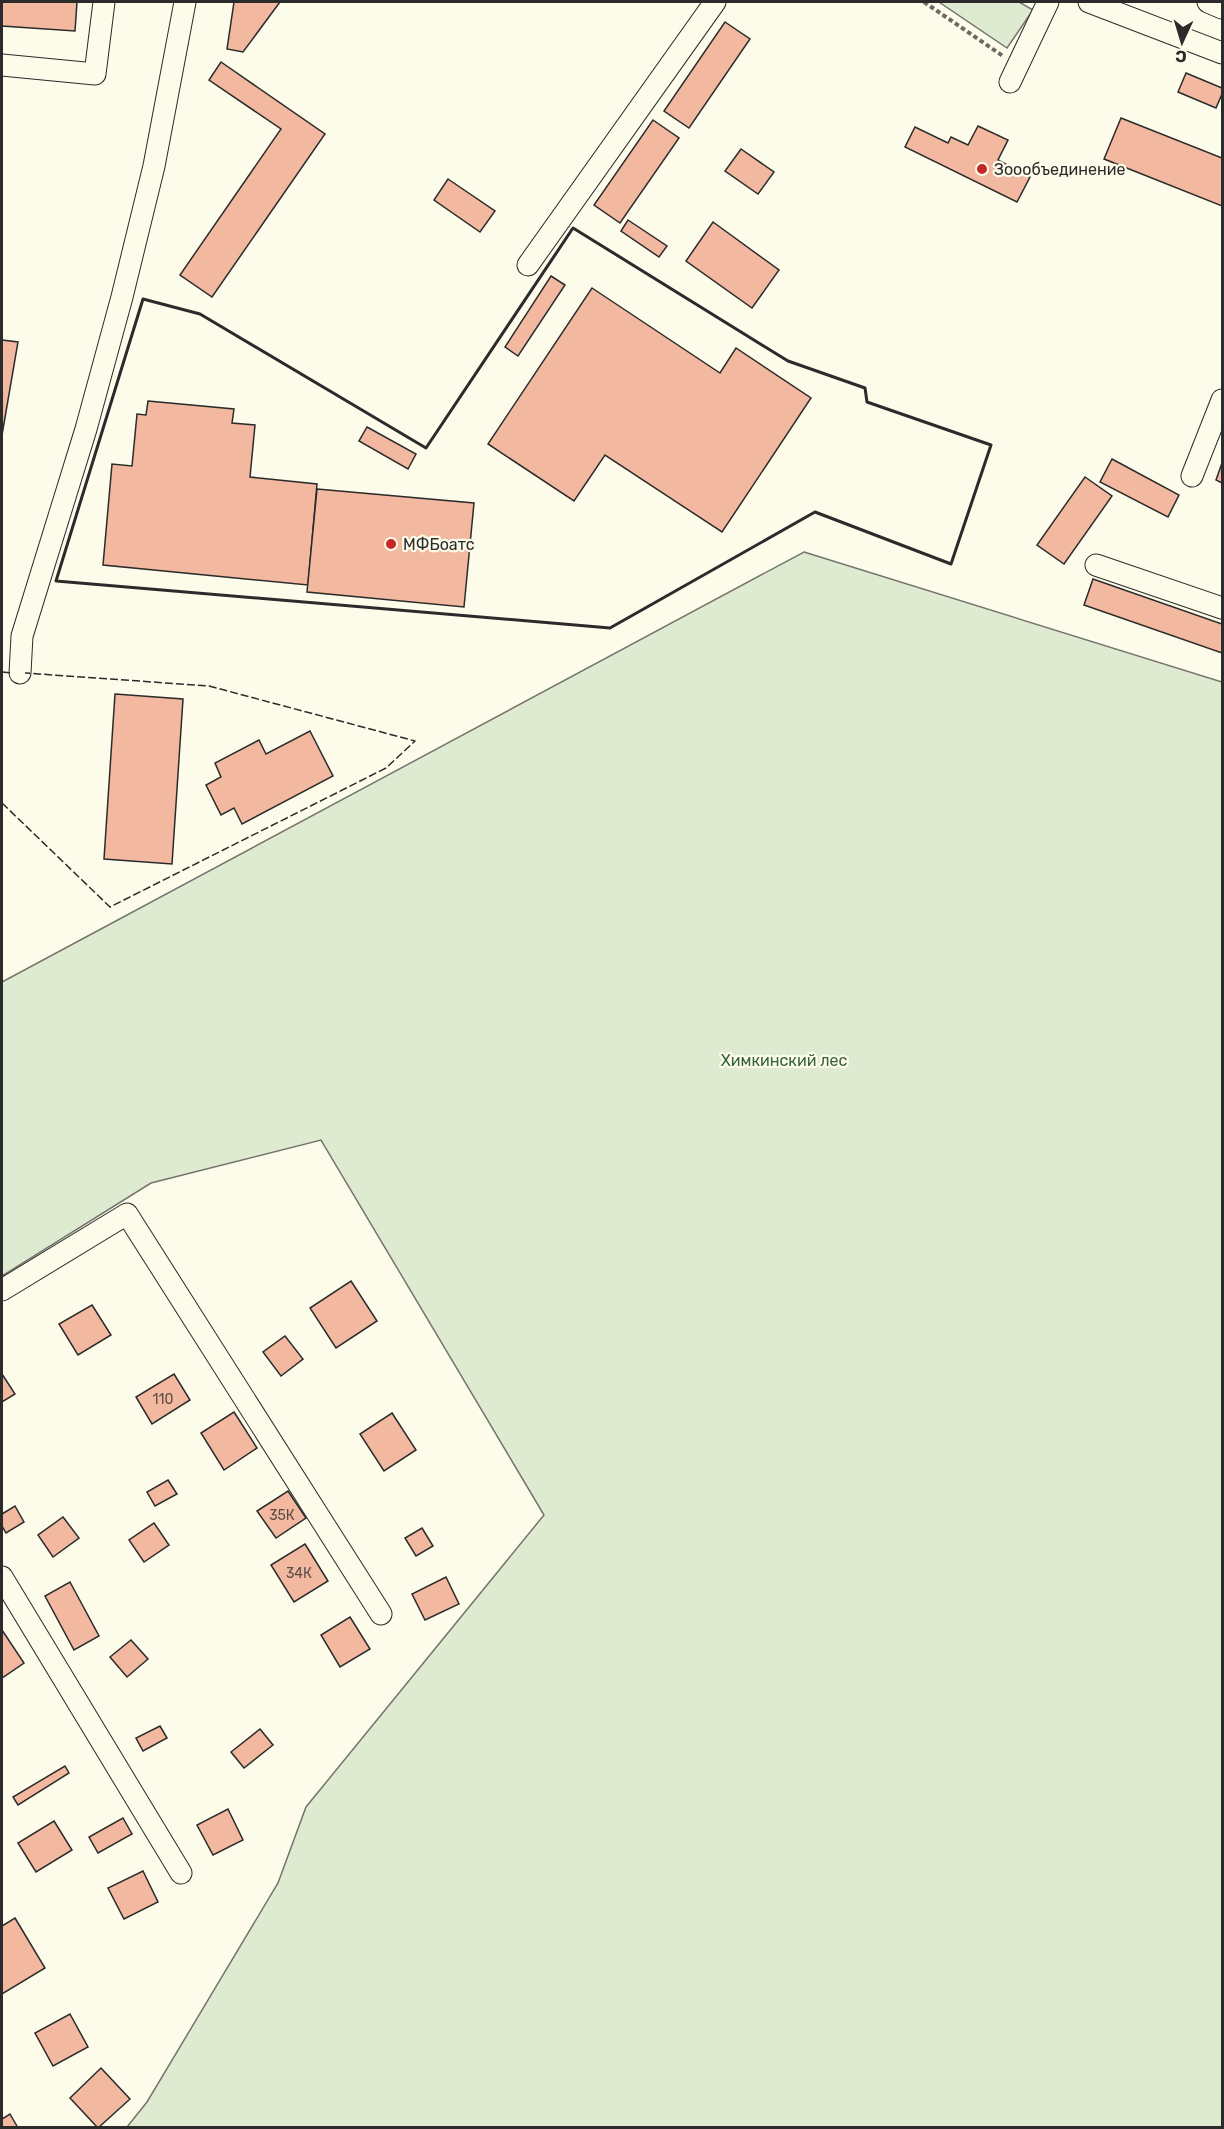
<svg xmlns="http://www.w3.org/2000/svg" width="1224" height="2129" viewBox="0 0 1224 2129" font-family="Rubik,sans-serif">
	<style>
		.green { fill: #deebd1; stroke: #74746e; stroke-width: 1.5 }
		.building { fill: #f2b8a0; stroke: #2b2b2b; stroke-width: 1.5 }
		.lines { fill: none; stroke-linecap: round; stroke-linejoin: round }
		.minor-casing { stroke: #2b2b2b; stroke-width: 23 }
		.path { stroke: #6a6964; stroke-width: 4; stroke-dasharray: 4.5 3; stroke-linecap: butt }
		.minor { stroke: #fdfbea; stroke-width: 21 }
		.fence { stroke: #2b2b2b; stroke-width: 1.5; stroke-dasharray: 8 3; stroke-linecap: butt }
		.wall { stroke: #2b2b2b; stroke-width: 3 }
		.poi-dot { fill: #c62828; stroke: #fdfbea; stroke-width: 2 }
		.labels { text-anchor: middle; stroke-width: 4.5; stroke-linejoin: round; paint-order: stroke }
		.number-label { font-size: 14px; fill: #5d4e48 }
		.poi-label { font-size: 16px; fill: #2b2b2b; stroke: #fdfbea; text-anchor: start }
		.park-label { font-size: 16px; fill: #34623c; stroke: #fdfbea }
	</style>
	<rect width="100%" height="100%" fill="#fdfbea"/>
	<!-- green -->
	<g class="green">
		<path d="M939 2H1019L1033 10 1007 48Z"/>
		<path d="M804 552 1222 682V2127H127L147 2102 278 1883 306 1807 544 1515 321 1140 151 1183 2 1276V982Z"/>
	</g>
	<!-- building -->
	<g class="building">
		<path d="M2 2H77L75 31 2 26Z"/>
		<path d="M234 2H280L243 52 227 49Z"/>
		<path d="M725 22 750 39 689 128 664 111Z"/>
		<path d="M221 62 325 134 212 297 180 275 281 129 209 80Z"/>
		<path d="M1186 73 1222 88V94L1216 108 1178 92Z"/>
		<path d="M1121 118 1222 158V206L1104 159Z"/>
		<path d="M653 120 679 138 620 223 594 205Z"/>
		<path d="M978 126 1008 140 998 160 1030 177 1017 202 905 147 915 127 948 143 951 137 968 145Z"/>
		<path d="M741 149 774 172 758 194 725 171Z"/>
		<path d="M448 179 495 211 480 232 434 200Z"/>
		<path d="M628 220 667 246 659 257 621 231Z"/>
		<path d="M713 222 779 270 752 308 686 261Z"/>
		<path d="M551 276 565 285 518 356 505 347Z"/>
		<path d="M592 288 720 373 736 348 811 398 722 532 605 455 574 501 488 444Z"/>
		<path d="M2 340 18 342 2 435Z"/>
		<path d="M148 401 234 409 232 423 255 425 250 477 317 484 308 585 103 565 112 464 132 466 137 414 146 415Z"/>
		<path d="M367 427 416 454 408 469 359 441Z"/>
		<path d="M1112 459 1179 495 1168 517 1100 482Z"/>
		<path d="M1222 463V483L1216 480Z"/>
		<path d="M1085 477 1112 496 1064 564 1037 545Z"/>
		<path d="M317 489 474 503 464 607 307 592Z"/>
		<path d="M1093 579 1222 624V653L1084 605Z"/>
		<path d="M115 694 183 699 172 864 104 859Z"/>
		<path d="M310 731 333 776 242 824 234 808 221 815 206 785 221 777 215 763 259 740 266 754Z"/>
		<path d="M351 1281 377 1321 336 1348 310 1308Z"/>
		<path d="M92 1305 111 1335 78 1355 59 1324Z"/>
		<path d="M285 1336 303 1359 281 1376 263 1352Z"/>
		<path d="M2 1374 15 1394 2 1402Z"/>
		<path d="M174 1374 190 1400 152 1424 136 1397Z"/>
		<path d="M234 1412 257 1448 224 1470 201 1433Z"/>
		<path d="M392 1413 416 1450 384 1471 360 1434Z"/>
		<path d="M168 1480 177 1494 155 1506 147 1492Z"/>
		<path d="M288 1491 306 1518 276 1538 257 1511Z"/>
		<path d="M15 1506 24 1522 6 1533 2 1526V1514Z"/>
		<path d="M63 1517 79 1538 53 1557 38 1535Z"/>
		<path d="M154 1523 169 1545 144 1562 129 1540Z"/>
		<path d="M422 1528 433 1546 416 1556 405 1538Z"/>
		<path d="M305 1544 328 1581 294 1602 271 1565Z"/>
		<path d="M446 1577 459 1604 425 1620 412 1594Z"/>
		<path d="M70 1582 99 1636 74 1650 45 1596Z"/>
		<path d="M350 1617 370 1649 340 1667 321 1635Z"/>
		<path d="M2 1630 24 1663 2 1678Z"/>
		<path d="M131 1640 148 1659 127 1677 110 1657Z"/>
		<path d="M160 1726 167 1738 143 1751 136 1738Z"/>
		<path d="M260 1729 273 1745 244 1768 231 1752Z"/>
		<path d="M65 1766 69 1773 18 1805 13 1797Z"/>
		<path d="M228 1809 243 1840 213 1855 197 1825Z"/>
		<path d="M123 1818 132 1834 98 1853 89 1837Z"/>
		<path d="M54 1821 72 1850 36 1872 18 1843Z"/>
		<path d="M143 1871 158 1902 124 1919 108 1888Z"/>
		<path d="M15 1918 45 1968 2 1994V1926Z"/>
		<path d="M70 2014 88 2047 53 2066 35 2033Z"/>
		<path d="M101 2068 130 2099 98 2128 70 2098Z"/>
		<path d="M10 2114 18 2128H2V2119Z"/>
	</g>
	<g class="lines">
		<defs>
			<g id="minor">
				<path d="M1089 2 1222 53"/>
				<path d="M1208 2 1222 8"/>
				<path d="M2 65 95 74 104 2"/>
				<path d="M1010 82 1048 2"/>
				<path d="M528 265 715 2"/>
				<path d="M1192 476 1222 400"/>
				<path d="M1096 565 1222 608"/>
				<path d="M20 673 22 636 86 429 122 297 154 166 185 2"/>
				<path d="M2 1290 127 1214 381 1614"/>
				<path d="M2 1577 181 1873"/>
			</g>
		</defs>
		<!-- minor casing -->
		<use href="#minor" class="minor-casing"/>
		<!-- path -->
		<path class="path" d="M924 2 1003 56"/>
		<!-- minor -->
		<use href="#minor" class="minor"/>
		<!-- fence -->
		<g class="fence">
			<path d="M2 672 13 673"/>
			<path d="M2 803 110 907 386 768 415 741 209 686 25 673"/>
		</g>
		<!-- wall -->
		<path class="wall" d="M573 228 788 361 865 388 867 402 991 445 951 564 815 512 610 628 56 581 143 299 200 314 426 448Z"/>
	</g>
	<!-- markers -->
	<g class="poi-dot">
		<circle cx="982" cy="169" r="6"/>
		<circle cx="391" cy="544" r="6"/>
	</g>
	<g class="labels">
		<!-- number labels -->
		<g class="number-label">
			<text x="163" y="1404">110</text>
			<text x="282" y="1520">35К</text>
			<text x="299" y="1578">34К</text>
		</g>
		<!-- poi labels -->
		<g class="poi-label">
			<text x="994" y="175">Зоообъединение</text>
			<text x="403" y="550">МФБоатс</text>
		</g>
		<!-- park labels -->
		<g class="park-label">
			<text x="784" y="1066">Химкинский лес</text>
		</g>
	</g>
	<!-- border -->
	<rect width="1224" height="2129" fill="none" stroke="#2b2b2b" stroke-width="6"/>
	<!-- north arrow -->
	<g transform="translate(1182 42) rotate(184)" stroke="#fdfbea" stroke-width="4.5" paint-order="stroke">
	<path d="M0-4.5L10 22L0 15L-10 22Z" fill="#2b2b2b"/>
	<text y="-9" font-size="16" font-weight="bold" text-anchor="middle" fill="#2b2b2b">С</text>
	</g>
</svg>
